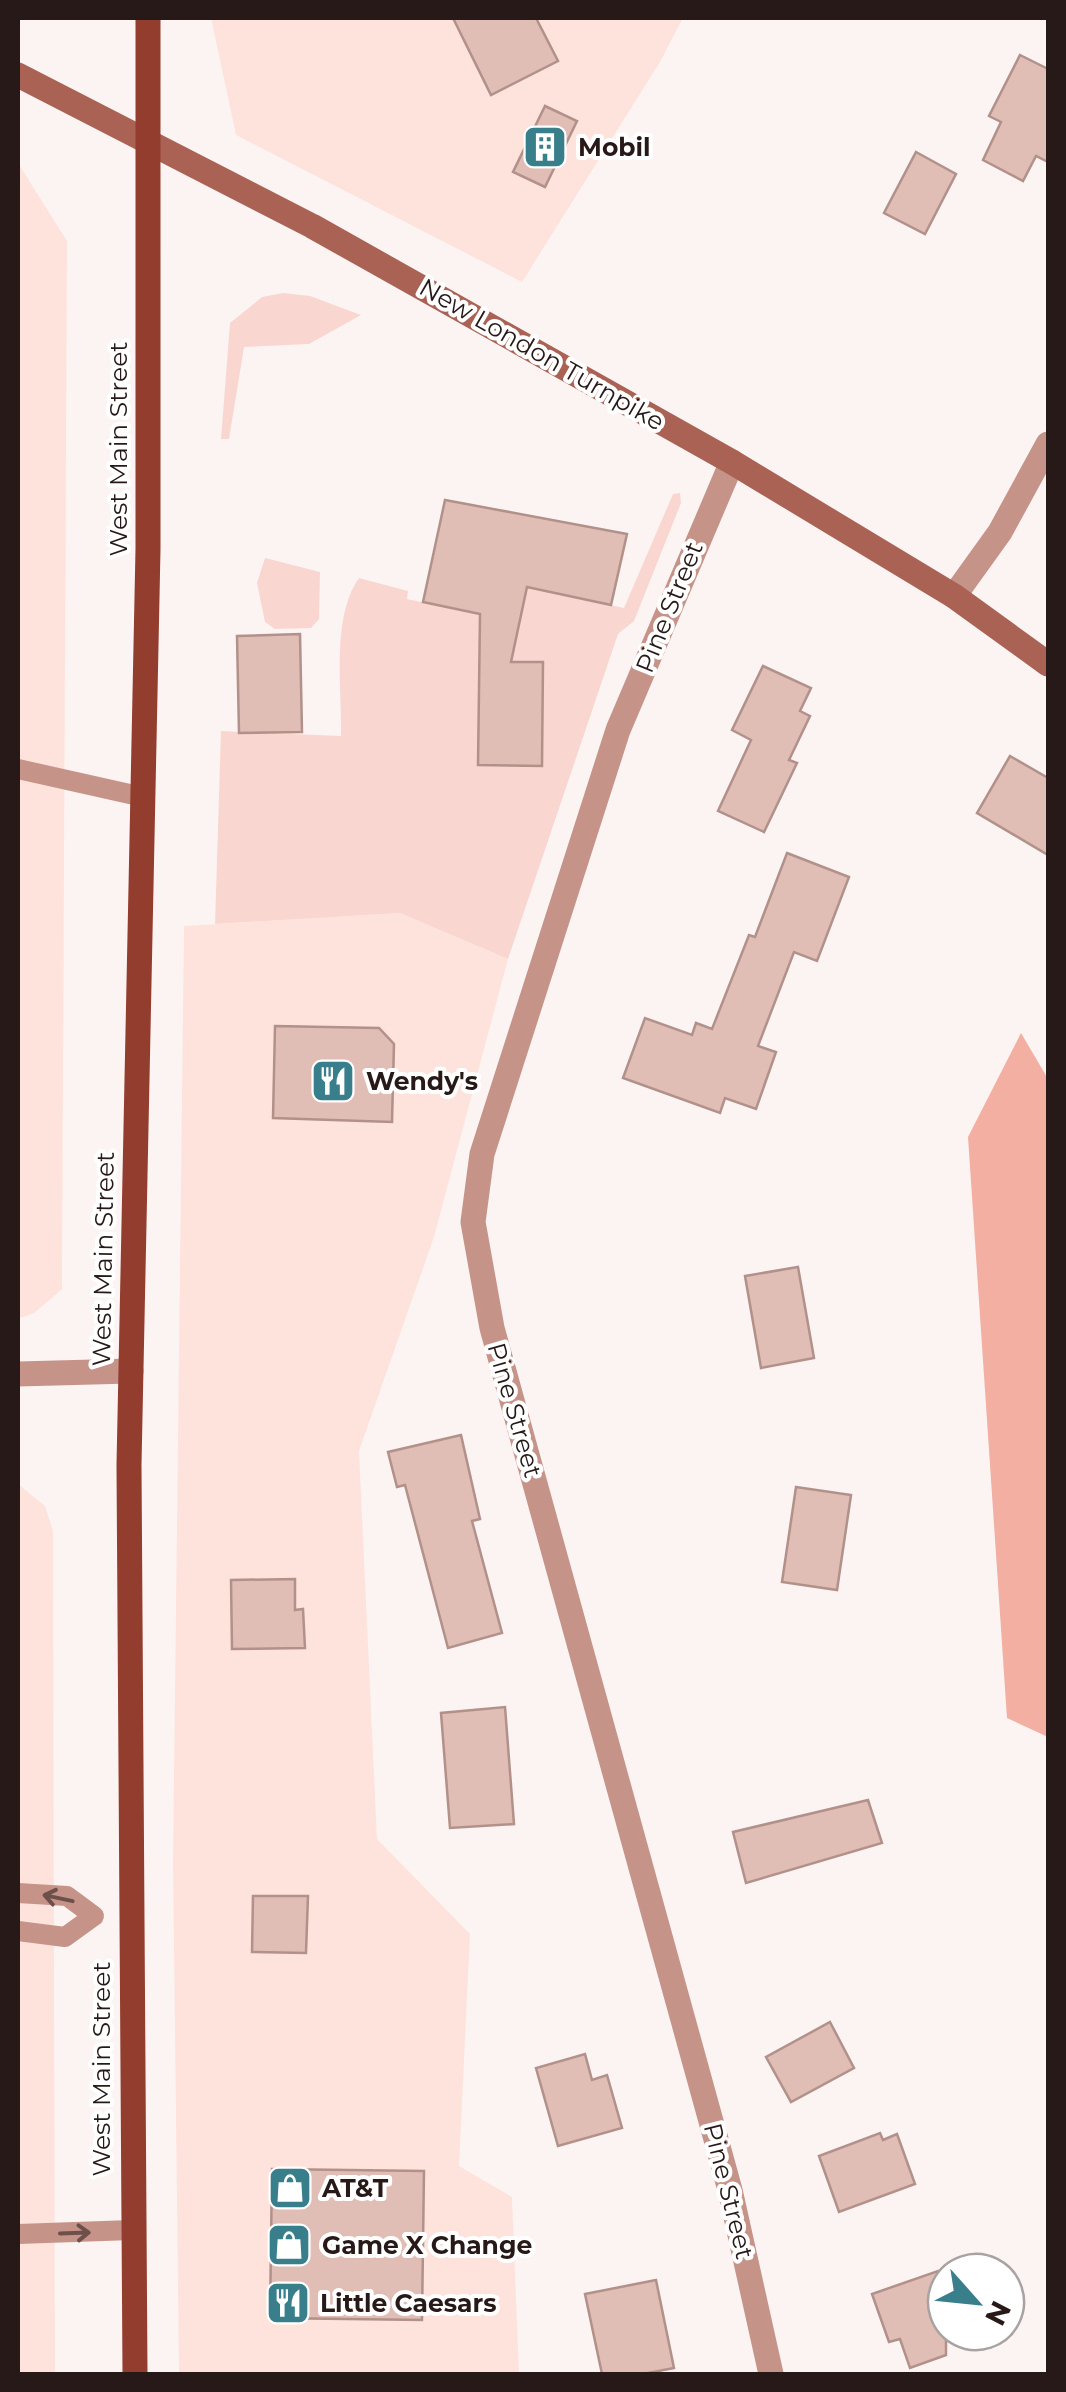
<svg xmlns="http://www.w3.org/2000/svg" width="1066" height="2392" viewBox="0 0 1066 2392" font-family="Montserrat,sans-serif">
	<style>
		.built { fill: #fee3dd }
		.green { fill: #f9d7d0 }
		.forest { fill: #f2afa2 }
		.building { fill: #e0bdb5; stroke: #b2918a; stroke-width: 2.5 }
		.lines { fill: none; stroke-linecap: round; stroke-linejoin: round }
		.service { stroke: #c69389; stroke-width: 20 }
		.minor { stroke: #c69389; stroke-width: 25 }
		.secondary { stroke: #a96254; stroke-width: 25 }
		.primary { stroke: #933d2e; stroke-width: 25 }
		.oneway { stroke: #6e504a }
		.labels { text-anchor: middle; stroke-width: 8; stroke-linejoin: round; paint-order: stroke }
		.poi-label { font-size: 25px; font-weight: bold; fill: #261917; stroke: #fff; text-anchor: start }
		.street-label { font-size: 25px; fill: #261917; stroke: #fff }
	</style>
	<rect width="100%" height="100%" fill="#fcf4f3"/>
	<!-- built -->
	<g class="built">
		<path d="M211 18H683L660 62 522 282 236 135Z"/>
		<path d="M18 163 67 241 62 1289 34 1313 18 1319Z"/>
		<path d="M400 913 508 959 434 1237 359 1451 377 1839 470 1934 459 2166 512 2197 519 2374H179L173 1862 184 926Z"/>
		<path d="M18 1484 45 1506 53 1531 55 2374H18Z"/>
	</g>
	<!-- green -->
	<g class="green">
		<path d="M283 293 310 296 361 315 309 344 244 347 229 439H221L230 323 262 297Z"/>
		<path d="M680 493 681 503 634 621 618 634 508 959 400 913 215 924 221 731 341 736C342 690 331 617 359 578L408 591 407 599 486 616 489 602 522 609 527 587 624 608 673 494Z"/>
		<path d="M265 558 320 572 319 619 311 628 275 629 265 622 257 583Z"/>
	</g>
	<!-- forest -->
	<path class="forest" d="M1021 1033 1048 1079V1737L1007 1718 968 1137Z"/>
	<!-- building -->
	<g class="building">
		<path d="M453 18H536L558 61 491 95Z"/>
		<path d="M1020 55 1048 69V162L1036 156 1023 181 983 160 1001 122 989 116Z"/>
		<path d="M545 106 577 121 545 187 513 172Z"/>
		<path d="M916 152 956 174 925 234 884 213Z"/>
		<path d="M445 500 627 534 611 605 527 587 511 662H543L542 766 478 765 480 614 423 602Z"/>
		<path d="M300 634 302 732 239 733 237 636Z"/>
		<path d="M763 666 811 688 800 711 810 716 789 760 797 763 764 832 718 811 751 740 732 730Z"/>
		<path d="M1010 756 1048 778V855L977 813Z"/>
		<path d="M787 853 849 877 817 961 794 952 758 1046 776 1052 756 1109 725 1098 720 1113 623 1078 645 1018 692 1035 696 1023 712 1029 749 935 755 937Z"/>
		<path d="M275 1026 379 1028 394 1044 392 1122 273 1118Z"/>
		<path d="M798 1267 814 1358 761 1368 745 1276Z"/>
		<path d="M461 1435 480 1519 472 1521 502 1633 448 1648 405 1485 397 1487 388 1452Z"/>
		<path d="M796 1487 851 1495 837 1590 782 1582Z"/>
		<path d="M295 1579V1610L303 1609 305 1648 232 1649 231 1580Z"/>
		<path d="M505 1707 514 1824 450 1828 441 1713Z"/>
		<path d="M868 1800 882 1843 746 1883 733 1832Z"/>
		<path d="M253 1896H308L306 1953 252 1952Z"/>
		<path d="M830 2022 854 2068 791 2102 766 2057Z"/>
		<path d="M585 2054 592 2080 607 2075 622 2128 558 2146 536 2068Z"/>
		<path d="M880 2133 883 2140 897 2134 915 2184 839 2212 819 2156Z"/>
		<path d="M272 2169 424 2171 422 2320 270 2318Z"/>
		<path d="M938 2271 946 2294V2355L910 2368 900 2339 889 2342 872 2294Z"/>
		<path d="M656 2280 674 2368 643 2374H602L585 2294Z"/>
	</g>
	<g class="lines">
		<!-- service -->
		<g class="service">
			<path d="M18 769 143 797"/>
			<path d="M18 1893 67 1896 94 1916 65 1937 18 1931"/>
			<path d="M18 2234 132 2230"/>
		</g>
		<!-- minor -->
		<g class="minor">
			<path d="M732 462 618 730 482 1154 473 1222 492 1328 730 2190 771 2374"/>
			<path d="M954 596 1000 532 1048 444"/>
			<path d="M18 1374 131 1371"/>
		</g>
		<!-- secondary -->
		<path class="secondary" d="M18 75 312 226 732 462 954 596 1048 664"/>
		<!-- primary -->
		<path class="primary" d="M135 2374 129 1465 148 549V18"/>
	</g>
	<!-- one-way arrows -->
	<defs><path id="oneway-shaft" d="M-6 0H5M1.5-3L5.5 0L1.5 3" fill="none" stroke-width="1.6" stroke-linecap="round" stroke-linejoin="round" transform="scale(2.5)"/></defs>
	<g class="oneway">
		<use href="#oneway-shaft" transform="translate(58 1898) rotate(-168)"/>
		<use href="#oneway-shaft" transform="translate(75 2233) rotate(-2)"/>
	</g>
	<!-- icons -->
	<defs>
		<symbol id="building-square" viewBox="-11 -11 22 22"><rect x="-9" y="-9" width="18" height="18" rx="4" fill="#387e8b" stroke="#fff"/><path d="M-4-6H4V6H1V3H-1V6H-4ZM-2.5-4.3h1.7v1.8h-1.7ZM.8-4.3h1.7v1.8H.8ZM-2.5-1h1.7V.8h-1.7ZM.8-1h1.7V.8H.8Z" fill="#fff"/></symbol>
		<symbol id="restaurant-square" viewBox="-11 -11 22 22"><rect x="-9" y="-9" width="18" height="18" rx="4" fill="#387e8b" stroke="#fff"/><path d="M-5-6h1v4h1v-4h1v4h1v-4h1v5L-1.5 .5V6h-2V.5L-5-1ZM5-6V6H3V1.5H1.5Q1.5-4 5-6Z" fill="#fff"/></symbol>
		<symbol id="shop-square" viewBox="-11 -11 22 22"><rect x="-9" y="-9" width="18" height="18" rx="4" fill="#387e8b" stroke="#fff"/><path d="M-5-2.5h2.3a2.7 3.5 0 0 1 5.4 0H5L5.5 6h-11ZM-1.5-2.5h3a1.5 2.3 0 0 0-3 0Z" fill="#fff"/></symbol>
	</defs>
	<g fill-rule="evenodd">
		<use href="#building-square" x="520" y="122" width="50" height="50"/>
		<use href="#restaurant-square" x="308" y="1056" width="50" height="50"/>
		<use href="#shop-square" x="265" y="2163" width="50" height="50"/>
		<use href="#shop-square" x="264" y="2220" width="50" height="50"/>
		<use href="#restaurant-square" x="263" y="2278" width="50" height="50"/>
	</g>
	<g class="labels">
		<!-- poi labels -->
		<g class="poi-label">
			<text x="578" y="156">Mobil</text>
			<text x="366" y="1090">Wendy's</text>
			<text x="322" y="2197">AT&amp;T</text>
			<text x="322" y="2254">Game X Change</text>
			<text x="320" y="2312">Little Caesars</text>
		</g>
		<!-- street labels -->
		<g class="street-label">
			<text transform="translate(542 354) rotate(30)" y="9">New London Turnpike</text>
			<text transform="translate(118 449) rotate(-90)" y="9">West Main Street</text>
			<text transform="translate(669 607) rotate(-68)" y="9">Pine Street</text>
			<text transform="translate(103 1259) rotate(-89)" y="9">West Main Street</text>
			<text transform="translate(515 1410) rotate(74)" y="9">Pine Street</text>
			<text transform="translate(101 2069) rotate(-90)" y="9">West Main Street</text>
			<text transform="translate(729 2191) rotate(76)" y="9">Pine Street</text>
		</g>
	</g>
	<!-- border -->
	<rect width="1066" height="2392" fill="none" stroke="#261917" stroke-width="40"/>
	<!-- north arrow -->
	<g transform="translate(976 2302) rotate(117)"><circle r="48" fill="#ffffff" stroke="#a8a3a2" stroke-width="2.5"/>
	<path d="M0-8L18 38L0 25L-18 38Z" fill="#387e8b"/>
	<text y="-15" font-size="28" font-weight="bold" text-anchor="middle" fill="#261917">N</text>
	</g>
</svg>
